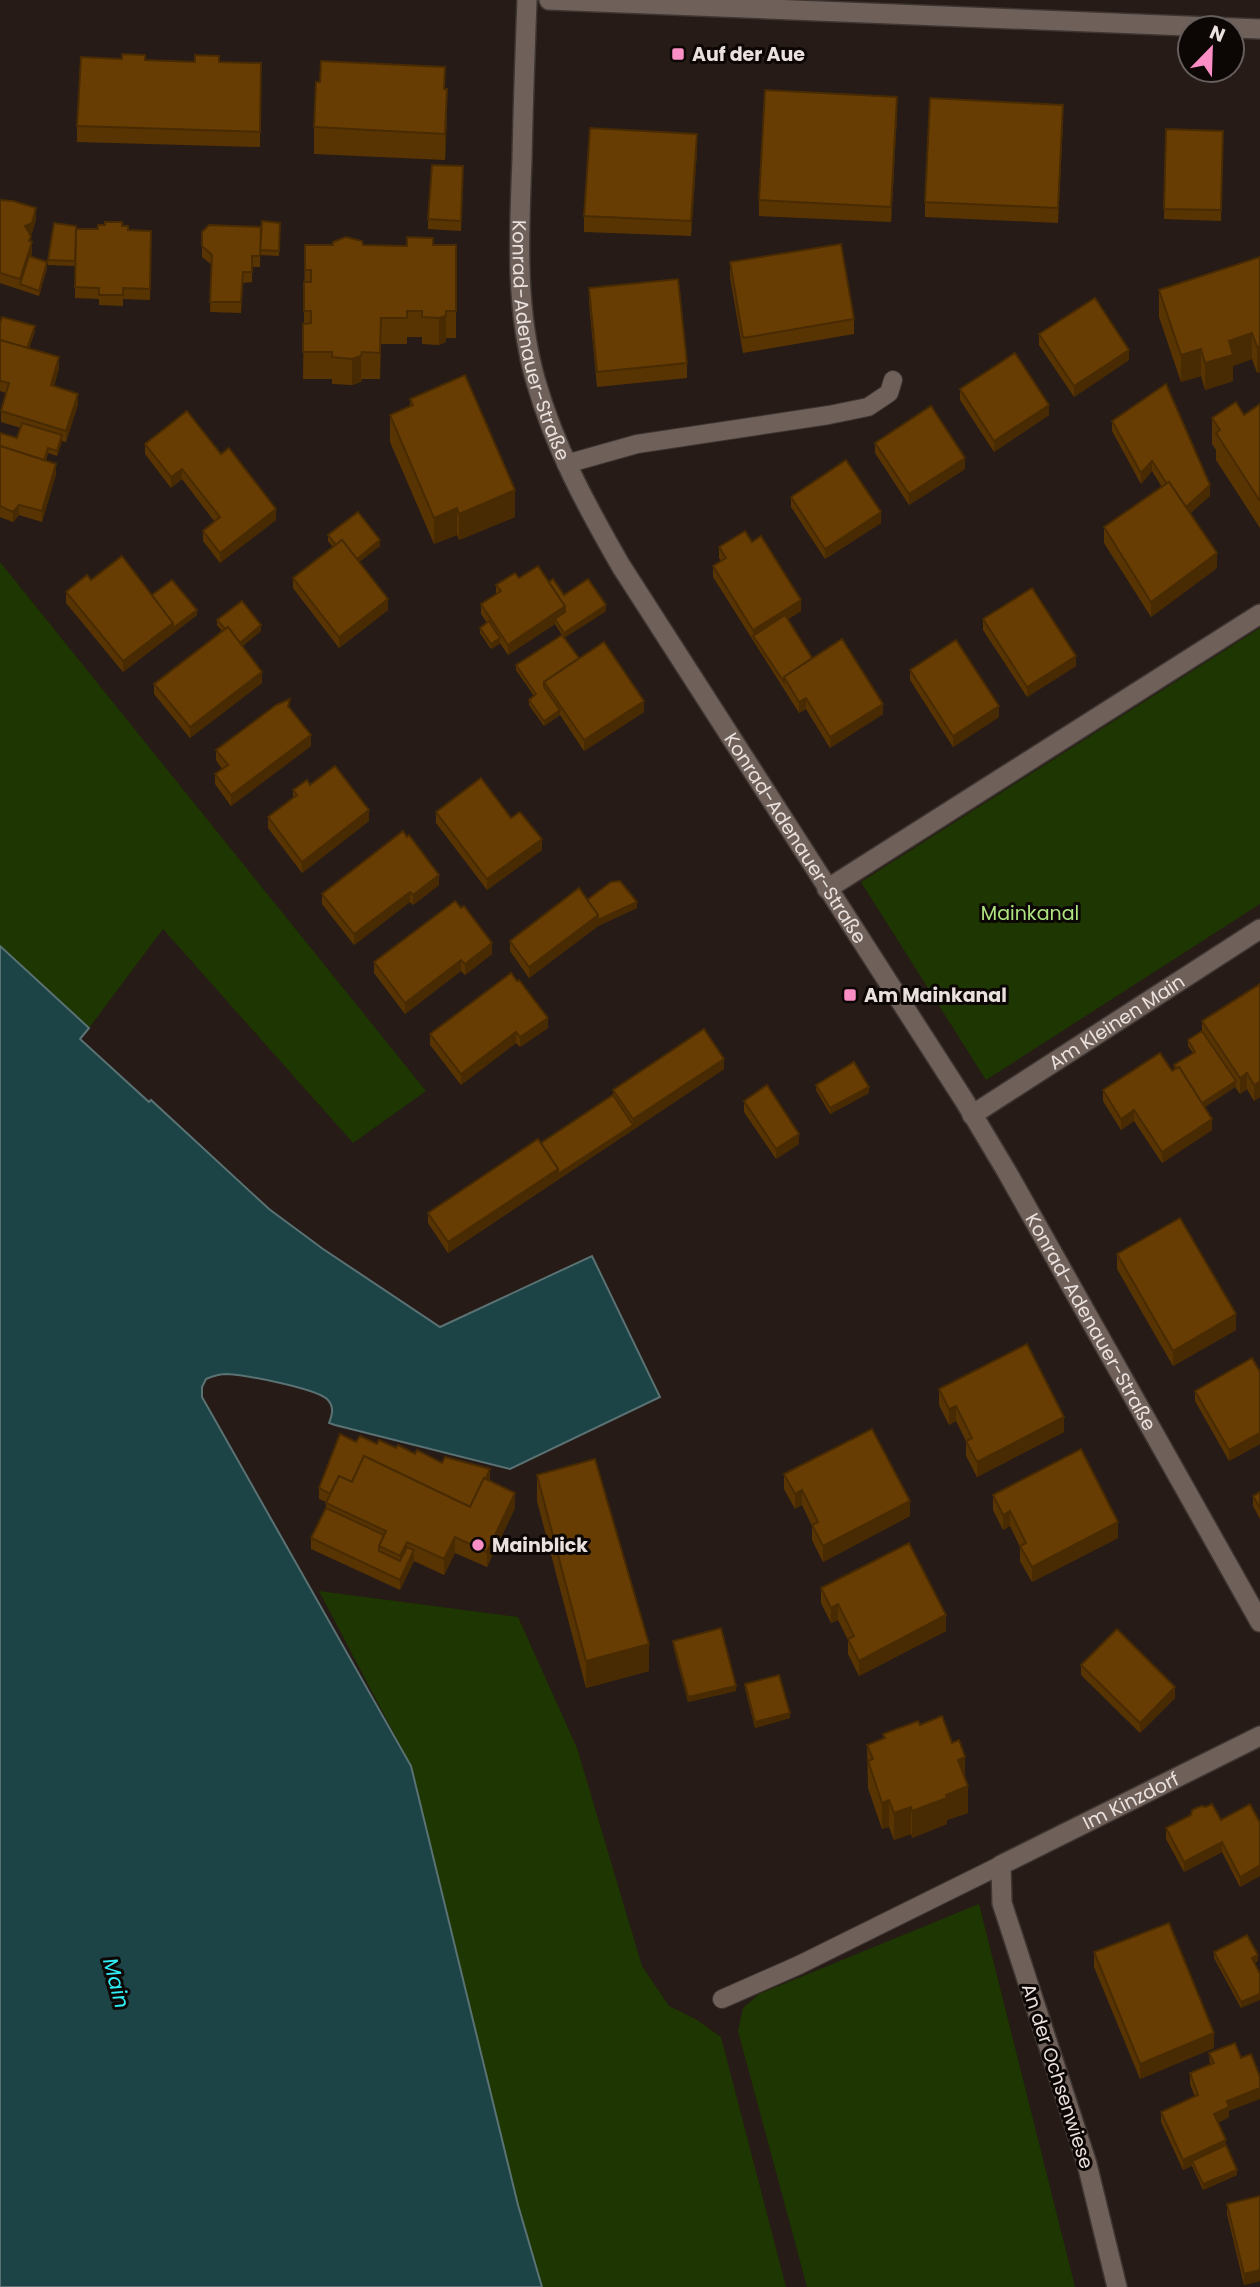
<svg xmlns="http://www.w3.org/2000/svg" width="1260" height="2287" viewBox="0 0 1260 2287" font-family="Poppins,sans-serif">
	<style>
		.green { fill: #1e3601 }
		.water { fill: #1c4345; stroke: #5a7273; stroke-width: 2 }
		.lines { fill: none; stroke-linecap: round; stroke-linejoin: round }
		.service-casing { stroke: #3f3633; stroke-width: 20 }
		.minor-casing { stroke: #3f3633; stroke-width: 22 }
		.secondary-casing { stroke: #3f3633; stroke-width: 22 }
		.service { stroke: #6f615a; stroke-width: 18 }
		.minor { stroke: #6f615a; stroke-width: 19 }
		.secondary { stroke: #6f615a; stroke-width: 19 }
		.wall { fill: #593403 }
		.shaded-wall { fill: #482b03 }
		.building { fill: #673d04; stroke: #482b03; stroke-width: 2 }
		.poi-dot { fill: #fb8fc5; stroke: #0c0705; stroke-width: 2.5 }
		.labels { text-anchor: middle; stroke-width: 6; stroke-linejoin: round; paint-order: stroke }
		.poi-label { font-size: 19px; font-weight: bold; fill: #eae1de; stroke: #0c0705; text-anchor: start }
		.street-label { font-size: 19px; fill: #eae1de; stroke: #0c0705 }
		.park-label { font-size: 19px; fill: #afe481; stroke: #0c0705 }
		.water-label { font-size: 21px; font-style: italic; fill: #30ecf5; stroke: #0c0705 }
	</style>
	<rect width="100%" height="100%" fill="#261b16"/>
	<!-- green -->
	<g class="green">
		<path d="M0 562 426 1091 353 1143 163 929 89 1028 0 946Z"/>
		<path d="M1260 628V904L986 1080 861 882Z"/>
		<path d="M319 1591 518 1617 577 1748 642 1966 669 2006 697 2020 721 2037 786 2287H542L518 2205 411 1766Z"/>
		<path d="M979 1904 1075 2287H807L738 2031 743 2008 759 1994Z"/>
	</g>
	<!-- water -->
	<path class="water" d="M0 946 89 1028 80 1039 149 1102 151 1100 269 1209 323 1249 440 1327 592 1256 660 1397 510 1469 335 1425 329 1423C333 1413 334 1406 327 1399 314 1388 246 1375 227 1374 219 1374 213 1376 206 1379L202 1387V1397L411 1766 518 2205 542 2287H0Z"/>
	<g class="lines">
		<defs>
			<g id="service">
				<path d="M566 464 637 444 829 415 868 407 889 393 893 380"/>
				<path d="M722 1999 799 1965 1001 1865"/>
			</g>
			<g id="minor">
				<path id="s1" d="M527 0C525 53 523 107 522 160 519 234 515 310 536 382 555 448 587 507 621 566L964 1100 1007 1172 1260 1622"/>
				<path d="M827 889 1260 614"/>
				<path id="s2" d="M972 1115 1260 929"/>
				<path id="s3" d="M1117 2287 1087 2164 1002 1903 1001 1865 1260 1736"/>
			</g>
			<path id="secondary" d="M549 0 1260 29"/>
		</defs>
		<!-- service casing -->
		<use href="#service" class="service-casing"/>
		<!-- minor casing -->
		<use href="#minor" class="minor-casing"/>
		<!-- secondary casing -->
		<use href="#secondary" class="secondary-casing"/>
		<!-- service -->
		<use href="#service" class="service"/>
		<!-- minor -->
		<use href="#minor" class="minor"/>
		<!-- secondary -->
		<use href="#secondary" class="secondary"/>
	</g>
	<!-- wall -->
	<g class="wall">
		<path d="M145 60 261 63 260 147 77 142V126Z"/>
		<path d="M445 89 447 115 445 160 314 154V127Z"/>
		<path d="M897 113 891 222 759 216V200Z"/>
		<path d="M1063 120 1058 223 925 217V202Z"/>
		<path d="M1166 129 1223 131 1221 221 1164 219Z"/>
		<path d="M697 150 691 236 584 232V216Z"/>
		<path d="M463 166 461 231 428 229V219Z"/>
		<path d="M0 200 36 219 32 233 30 234 32 253 31 257 47 268 39 296 0 283Z"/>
		<path d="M280 223 279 256 260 255V267H252V282L243 283 241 313 210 312 212 265 202 257V232L261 242Z"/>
		<path d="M122 226 128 230 151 231 150 300 123 299V306L99 305V299L75 298V266L48 265V260L76 231Z"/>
		<path d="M305 245H456V338H446V342L439 345 422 344V337H407V344H381L380 379H362L361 382 352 385 332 384V379H303Z"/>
		<path d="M1260 257V372L1257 373 1252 359 1233 366V381L1205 390 1201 376 1181 382 1159 317V290Z"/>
		<path d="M730 262 854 319V334L743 353 730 277Z"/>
		<path d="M589 288 687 363V378L597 387 589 303Z"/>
		<path d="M0 324 35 331 29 348 59 368 54 386 78 404 66 442 62 441 57 456 48 453 46 460 56 474 42 522 19 515 13 522 0 517V433L17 438 21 428 1 422V411L6 393 0 391Z"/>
		<path d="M1039 334 1129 360 1074 397 1039 345Z"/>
		<path d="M960 389 1049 415 994 452 960 400Z"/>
		<path d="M410 399 515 517 459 540 457 535 434 544 390 442V415L410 407Z"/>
		<path d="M1260 404V528L1216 460V450L1212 444V418L1244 415Z"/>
		<path d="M1112 421 1210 496 1190 513 1217 568 1151 617 1104 543V527L1162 487 1152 471 1141 484 1112 431Z"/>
		<path d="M875 443 965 469 909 505 875 453Z"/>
		<path d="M145 444 221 454 276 520 220 563 203 541V531L214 521 182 479 171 488 145 454Z"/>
		<path d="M791 497 881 523 825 559 791 507Z"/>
		<path d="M328 535 380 546 359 562 388 610 339 648 293 588V578L333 547 328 541Z"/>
		<path d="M752 542 801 611 787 620 812 658 883 714 830 748 806 709 799 713 713 577V566L721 561 719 558V547Z"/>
		<path d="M519 578 549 582 564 595 606 611 564 638 579 658 644 712 584 751 560 715 544 726 529 705V700L534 696 516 670V665L562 635 555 624 508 655 500 643 491 649 480 633V628L487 623 481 614V604L496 594V585Z"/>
		<path d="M91 580 152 595 197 615 123 672 66 603V592Z"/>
		<path d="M983 619 1076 666 1027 697 983 630Z"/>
		<path d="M217 620 261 631 242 646 262 683 190 738 154 694V684L222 631 217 625Z"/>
		<path d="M910 670 999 717 953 747 910 680Z"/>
		<path d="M290 710 311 746 231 806 215 784V774L222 769 216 760V750Z"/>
		<path d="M310 785 369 821 302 873 268 828V817L293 797V790Z"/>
		<path d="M436 812 511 818 542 850 487 890 436 823Z"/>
		<path d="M439 885 413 905 410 902 354 945 322 904V894Z"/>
		<path d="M587 900 637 908 598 926 529 978 510 951V941Z"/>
		<path d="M461 908 492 954 465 975 461 971 405 1014 374 973V962Z"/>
		<path d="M517 981 548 1028 520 1047 516 1043 461 1085 430 1045V1034Z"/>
		<path d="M1260 984V1097L1254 1101 1247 1089 1240 1094 1235 1087 1205 1107 1212 1130 1162 1163 1134 1121 1121 1130 1103 1101V1090L1174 1069V1065L1193 1053 1188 1046V1040L1202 1031V1021Z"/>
		<path d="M724 1069 448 1253 428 1223V1213L541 1143 613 1095V1090Z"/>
		<path d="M816 1085 869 1093 830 1114 816 1090Z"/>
		<path d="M744 1101 799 1144 776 1159 744 1112Z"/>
		<path d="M1117 1254 1236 1330 1173 1366 1117 1269Z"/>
		<path d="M1260 1372V1444L1229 1461 1195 1401V1391Z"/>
		<path d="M939 1389 1064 1432 977 1477 966 1456V1441L956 1421 949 1425 939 1405Z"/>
		<path d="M356 1442 377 1444 396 1448 490 1480 515 1508 487 1567 455 1553 444 1575 414 1561 400 1590 311 1549V1538L326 1508V1502L319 1499V1488Z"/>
		<path d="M784 1474 910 1516 823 1562 812 1540V1526L802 1505 795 1509 784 1489Z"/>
		<path d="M537 1475 649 1671 586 1688 537 1501Z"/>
		<path d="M1260 1492V1519L1253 1506V1496Z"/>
		<path d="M993 1495 1118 1538 1032 1582 1020 1561V1547L1010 1526 1003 1530 993 1510Z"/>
		<path d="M821 1588 946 1631 859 1676 848 1654V1640L838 1620 831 1623 821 1603Z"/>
		<path d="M673 1641 736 1691 688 1702 673 1646Z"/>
		<path d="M1081 1665 1175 1698 1140 1733 1081 1675Z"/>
		<path d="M745 1684 790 1718 755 1728 745 1689Z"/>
		<path d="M920 1725 965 1779 968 1813 947 1820V1824L912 1838 911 1834 894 1840 889 1827 882 1829 868 1788 867 1745 883 1739V1734Z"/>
		<path d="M1221 1820 1260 1823V1876L1240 1887 1222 1852 1184 1872 1166 1839V1828Z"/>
		<path d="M1094 1952 1214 2048 1140 2079 1094 1967Z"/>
		<path d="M1214 1952 1258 1961 1254 1962 1241 2008 1214 1958Z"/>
		<path d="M1209 2053 1229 2111V2117L1218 2123 1237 2175 1203 2190 1192 2166 1183 2170 1161 2122V2112L1195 2097 1190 2084V2073L1210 2065Z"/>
		<path d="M1260 2196V2281L1244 2285 1227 2214V2204Z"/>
	</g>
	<!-- shaded-wall -->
	<g class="shaded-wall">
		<path d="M447 89V115L445 160V134Z"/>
		<path d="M897 97V113L891 222V207Z"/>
		<path d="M1063 105V120L1058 223V208Z"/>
		<path d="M697 134V150L691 236V221Z"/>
		<path d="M36 208V219L32 233 25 237V226Z"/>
		<path d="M31 236 32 253 22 285 20 284V289V279Z"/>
		<path d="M47 262V268L39 296V291Z"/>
		<path d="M446 316V342L439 345V318Z"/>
		<path d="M35 326V331L26 358V353Z"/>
		<path d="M1252 333V359L1233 366V381L1205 390V363L1229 341Z"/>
		<path d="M1260 346V372L1257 373V347Z"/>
		<path d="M1201 349V376L1181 382V355Z"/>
		<path d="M1129 350V360L1074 397V386Z"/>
		<path d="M361 356V382L352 385V359Z"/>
		<path d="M59 357V368L51 395V385Z"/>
		<path d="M78 394V404L66 442V431Z"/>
		<path d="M1049 405V415L994 452V441Z"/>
		<path d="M62 435V441L57 456V451Z"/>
		<path d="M965 458V469L909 505V494Z"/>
		<path d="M1152 461V471L1141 484V473Z"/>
		<path d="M56 464V474L42 522V511Z"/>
		<path d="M182 469V479L171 488V477Z"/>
		<path d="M1210 485V496L1184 519V508Z"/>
		<path d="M515 490V517L459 540V514Z"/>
		<path d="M19 505V515L13 522V512Z"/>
		<path d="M457 508V535L434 544V518Z"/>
		<path d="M276 509V520L220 563V553Z"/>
		<path d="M881 512V523L825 559V549Z"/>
		<path d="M380 540V546L354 566V561Z"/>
		<path d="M1217 553V568L1151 617V602Z"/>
		<path d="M388 599V610L339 648V637Z"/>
		<path d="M801 600V611L756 639 753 636V641V630Z"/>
		<path d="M606 605V611L564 638V633Z"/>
		<path d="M565 606V617L555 619V624L508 655V645Z"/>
		<path d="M197 610V615L123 672V661L173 623Z"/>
		<path d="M261 625V631L238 650V645Z"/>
		<path d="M500 638V644L491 649V644Z"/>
		<path d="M1076 656V666L1027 697V687Z"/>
		<path d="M262 672V683L190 738V727Z"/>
		<path d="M806 698V709L799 713V702Z"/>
		<path d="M644 701V712L584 751V740Z"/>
		<path d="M883 704V714L830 748V737Z"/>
		<path d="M999 706V717L953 747V736Z"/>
		<path d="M560 710V715L544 726V721Z"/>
		<path d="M311 735V746L231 806V795Z"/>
		<path d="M369 810V821L302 873V862Z"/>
		<path d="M542 839V850L487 890V879Z"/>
		<path d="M439 875V885L413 905V895Z"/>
		<path d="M410 892V902L354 945V934Z"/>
		<path d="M637 902V908L598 926 529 978V967L598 915Z"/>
		<path d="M492 943V954L465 975V964Z"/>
		<path d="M461 960V971L405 1014V1003Z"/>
		<path d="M548 1018V1028L520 1047V1037Z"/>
		<path d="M516 1032V1043L461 1085V1074Z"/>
		<path d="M724 1059V1069L633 1130V1119Z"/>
		<path d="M1247 1073V1089L1240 1094V1078Z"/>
		<path d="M1236 1081V1086L1200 1110V1105Z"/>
		<path d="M1260 1082V1097L1254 1101V1085Z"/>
		<path d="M869 1087V1093L830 1114V1108Z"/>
		<path d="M1134 1110V1121L1121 1130V1119Z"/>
		<path d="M1212 1119V1130L1162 1163V1152Z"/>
		<path d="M633 1125V1130L448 1253V1242L558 1169Z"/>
		<path d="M799 1134V1144L776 1159V1149Z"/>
		<path d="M1236 1314V1330L1173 1366V1351Z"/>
		<path d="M956 1406V1421L949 1425V1409Z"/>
		<path d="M1064 1417V1432L977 1477V1462Z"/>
		<path d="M1260 1433V1444L1229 1461V1450Z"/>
		<path d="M490 1469V1480L470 1522V1512Z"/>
		<path d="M802 1490V1505L795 1509V1494Z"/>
		<path d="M515 1493V1508L487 1567V1552Z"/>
		<path d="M910 1501V1516L823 1562V1546Z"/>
		<path d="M1010 1511V1526L1003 1530V1515Z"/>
		<path d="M1118 1522V1538L1032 1582V1567Z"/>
		<path d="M455 1537V1553L444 1575V1559Z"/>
		<path d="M407 1542V1557L400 1572V1556Z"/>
		<path d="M414 1550V1560L400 1590V1580Z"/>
		<path d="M838 1604V1620L831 1623V1608Z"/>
		<path d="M946 1615V1631L859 1676V1661Z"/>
		<path d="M649 1644V1671L586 1688V1661Z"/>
		<path d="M736 1686V1691L688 1702V1697Z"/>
		<path d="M1175 1687V1698L1140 1733V1723Z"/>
		<path d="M790 1713V1718L755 1728V1722Z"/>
		<path d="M965 1757V1784L958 1760Z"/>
		<path d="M968 1786V1813L947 1820V1824L912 1838V1811L946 1795Z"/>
		<path d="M889 1800V1827L882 1829V1803Z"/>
		<path d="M911 1807V1834L894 1840V1813Z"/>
		<path d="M1222 1842V1852L1184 1872V1862Z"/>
		<path d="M1260 1865V1876L1240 1887V1877Z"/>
		<path d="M1258 1955V1961L1252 1964V1958Z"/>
		<path d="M1260 1994V2000L1241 2008V2002Z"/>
		<path d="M1214 2033V2048L1140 2079V2064Z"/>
		<path d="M1260 2088V2099L1229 2111V2117L1214 2124V2114L1227 2101Z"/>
		<path d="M1226 2140V2151L1192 2161V2166L1183 2170V2160Z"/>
		<path d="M1237 2170V2175L1203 2190V2184Z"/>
		<path d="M1260 2270V2281L1244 2285V2274Z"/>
	</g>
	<!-- building -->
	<g class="building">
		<path d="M122 54 145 55V60L195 62V55L219 56V62L261 63 260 132 77 126 81 57 122 59Z"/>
		<path d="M321 61 445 67 444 89H447L445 134 314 127 316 82H320Z"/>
		<path d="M765 90 897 97 891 207 759 200Z"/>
		<path d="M930 98 1063 105 1058 208 925 202Z"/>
		<path d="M590 128 697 134 691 221 584 216Z"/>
		<path d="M1166 129 1223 131 1221 210 1164 209Z"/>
		<path d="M432 165 463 166 461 221 428 219Z"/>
		<path d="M0 200 13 201 36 208 32 223 25 226 31 236 29 241 32 242 20 279 0 273Z"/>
		<path d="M262 221 280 223 279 251 260 250Z"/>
		<path d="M105 222H122V226H128V230L151 231 150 289 123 288V295H99V288L75 287 76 229H98V225H105Z"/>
		<path d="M54 223 76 226 75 261 48 260Z"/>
		<path d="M209 225 261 227 260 256H252V272H243L241 302H210L212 255 202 246V232Z"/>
		<path d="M346 237 362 241 363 245 407 246V237L433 238V245H456V311H446V316L439 318 422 317V311H407V318H381L380 353 362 352 361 356 352 359 332 357V352H303V324L311 323V311H304V282H311V270H305V245H333V242Z"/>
		<path d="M841 244 854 319 743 338 730 262Z"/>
		<path d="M29 256 47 262 39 291 20 284Z"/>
		<path d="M1260 257V346L1257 347 1252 333 1229 341 1233 355 1205 363 1201 349 1181 355 1159 290Z"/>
		<path d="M678 279 687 363 597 372 589 288Z"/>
		<path d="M1095 298 1129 350 1074 386 1039 334Z"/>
		<path d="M2 317 35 326 27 348 0 340V324Z"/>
		<path d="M0 340 59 357 51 385 78 394 66 431 1 411 9 383 0 381Z"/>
		<path d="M1015 353 1049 405 994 441 960 389Z"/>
		<path d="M465 375 515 490 459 514 457 508 434 518 390 415 413 405 410 399Z"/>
		<path d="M1166 384 1210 485 1186 507 1169 482 1167 484 1152 461 1141 473 1112 421Z"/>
		<path d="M1236 402 1244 415 1260 404V501L1216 433 1220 430 1212 418Z"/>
		<path d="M931 406 965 458 909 494 875 443Z"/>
		<path d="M187 411 221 454 229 448 276 509 220 553 203 531 220 517 182 469 171 477 145 444Z"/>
		<path d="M22 423 62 435 57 451 48 448 44 460 0 446V433L17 438Z"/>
		<path d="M0 446 56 464 42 511 19 505 13 512 0 506Z"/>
		<path d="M846 460 881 512 825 549 791 497Z"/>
		<path d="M1169 482 1217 553 1151 602 1104 527Z"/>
		<path d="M358 512 380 540 357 559 342 540 336 545 328 535Z"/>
		<path d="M745 531 752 542 761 536 801 600 753 630 713 566 726 558 719 547Z"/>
		<path d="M342 540 388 599 339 637 293 578Z"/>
		<path d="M122 556 173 623 123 661 66 592 87 575 91 580Z"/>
		<path d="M538 566 565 606 508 645 481 604 501 591 496 585 515 573 519 578Z"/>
		<path d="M553 579 564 595 588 579 606 605 564 633 555 619 565 612V606L549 582Z"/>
		<path d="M172 580 197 610 173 628V623L152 595Z"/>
		<path d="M1032 588 1076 656 1027 687 983 619Z"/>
		<path d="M242 601 261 625 240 643 228 627 225 629 217 620Z"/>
		<path d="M785 615 812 658 784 677V682L753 636Z"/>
		<path d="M489 621 500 638 491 644 480 628Z"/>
		<path d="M228 627 262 672 190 727 154 684Z"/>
		<path d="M562 635 579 658 544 682V687L560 710 544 721 529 700 536 694 516 665Z"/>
		<path d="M842 639 883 704 830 737 806 698 799 702 784 677Z"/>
		<path d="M956 640 999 706 953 736 910 670Z"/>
		<path d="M604 642 644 701 584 740 544 682Z"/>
		<path d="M290 699 288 706 311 735 231 795 215 774 228 765 216 750 276 705Z"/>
		<path d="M335 766 369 810 302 862 268 817 297 795 293 790 307 780 310 785Z"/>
		<path d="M481 778 511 818 520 812 542 839 487 879 436 812Z"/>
		<path d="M403 831 407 837 409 835 439 875 413 895 410 892 354 934 322 894Z"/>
		<path d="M620 881 637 902 598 920V915L587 900 611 882Z"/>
		<path d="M579 888 598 915 529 967 510 941Z"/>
		<path d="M455 901 461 908 464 906 492 943 465 964 461 960 405 1003 374 962Z"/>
		<path d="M511 973 517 981 519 980 548 1018 520 1037 516 1032 461 1074 430 1034Z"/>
		<path d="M1260 984V1082L1254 1085 1247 1073 1240 1078 1202 1021Z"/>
		<path d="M704 1029 724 1059 633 1119 613 1090Z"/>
		<path d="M1202 1031 1236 1081 1202 1103 1179 1067 1176 1068 1174 1065 1195 1052 1188 1040Z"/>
		<path d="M1160 1053 1172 1071 1179 1067 1212 1119 1162 1152 1134 1110 1121 1119 1103 1090Z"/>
		<path d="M854 1062 869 1087 830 1108 816 1085Z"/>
		<path d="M767 1085 799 1134 776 1149 744 1101Z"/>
		<path d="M613 1095 633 1125 558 1174V1169L541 1143Z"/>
		<path d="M538 1139 558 1169 448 1242 428 1213Z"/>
		<path d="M1180 1218 1236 1314 1173 1351 1117 1254Z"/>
		<path d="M1027 1344 1064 1417 977 1462 966 1441 972 1438 956 1406 949 1409 939 1389Z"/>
		<path d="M1252 1358 1260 1372V1433L1229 1450 1195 1391Z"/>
		<path d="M872 1429 910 1501 823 1546 812 1525 818 1522 802 1490 795 1494 784 1474Z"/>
		<path d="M340 1434 356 1442 360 1436 377 1444 379 1440 396 1448 398 1445 415 1454 417 1450 442 1463 445 1457 490 1469 486 1478H484L470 1507 364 1456 352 1482 339 1476 330 1494 319 1488Z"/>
		<path d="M1081 1449 1118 1522 1032 1567 1020 1546 1026 1543 1010 1511 1003 1515 993 1495Z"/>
		<path d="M364 1456 470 1507 484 1478 515 1493 487 1552 455 1537 444 1559 407 1542 400 1556 379 1546 386 1531 326 1503 339 1476 352 1482Z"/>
		<path d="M595 1459 649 1644 586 1661 537 1475Z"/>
		<path d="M1260 1492V1508L1253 1496Z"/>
		<path d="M326 1508 384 1535 379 1546V1551L400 1561 407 1547 414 1550 400 1580 311 1538Z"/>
		<path d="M909 1543 946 1615 859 1661 848 1639 854 1636 838 1604 831 1608 821 1588Z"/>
		<path d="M721 1628 736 1686 688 1697 673 1641Z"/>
		<path d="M1117 1629 1175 1687 1140 1723 1081 1665Z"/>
		<path d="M779 1675 790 1713 755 1722 745 1684Z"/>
		<path d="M942 1716 952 1743 959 1740 965 1757 958 1760 968 1786 946 1795 947 1798 912 1811 911 1807 894 1813 889 1800 882 1803 868 1761 873 1759 867 1745 885 1738 883 1734 918 1721 920 1725Z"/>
		<path d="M1212 1804 1221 1820 1250 1804 1260 1823V1865L1240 1877 1222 1842 1184 1862 1166 1828 1191 1815 1192 1810 1201 1806 1206 1807Z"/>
		<path d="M1169 1923 1214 2033 1140 2064 1094 1952Z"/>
		<path d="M1247 1935 1258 1955 1252 1958 1260 1974V1994L1241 2002 1214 1952Z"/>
		<path d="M1235 2043 1241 2058 1251 2054 1260 2077V2088L1227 2101 1229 2107 1214 2114 1226 2140 1183 2160 1161 2112 1198 2095 1190 2073 1214 2063 1209 2053Z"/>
		<path d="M1226 2145 1237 2170 1203 2184 1192 2161Z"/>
		<path d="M1260 2196V2270L1244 2274 1227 2204Z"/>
	</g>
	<!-- markers -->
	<g class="poi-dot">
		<rect x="671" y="47" width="14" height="14" rx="3.5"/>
		<rect x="843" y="988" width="14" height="14" rx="3.5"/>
		<circle cx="478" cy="1545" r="7"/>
	</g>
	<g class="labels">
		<!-- poi labels -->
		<g class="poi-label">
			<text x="692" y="61">Auf der Aue</text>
			<text x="864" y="1002">Am Mainkanal</text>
			<text x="492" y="1552">Mainblick</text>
		</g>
		<!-- street labels -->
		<g class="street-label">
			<text dy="7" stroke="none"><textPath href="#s1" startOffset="343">Konrad-Adenauer-Straße</textPath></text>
			<text dy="7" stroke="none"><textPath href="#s1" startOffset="910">Konrad-Adenauer-Straße</textPath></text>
			<text dy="7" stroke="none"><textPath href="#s2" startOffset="172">Am Kleinen Main</textPath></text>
			<text dy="7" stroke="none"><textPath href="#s1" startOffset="1477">Konrad-Adenauer-Straße</textPath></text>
			<text dy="7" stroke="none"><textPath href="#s3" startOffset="584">Im Kinzdorf</textPath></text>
			<text transform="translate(1058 2076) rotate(72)" y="7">An der Ochsenwiese</text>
		</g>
		<!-- park labels -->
		<g class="park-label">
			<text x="1030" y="920">Mainkanal</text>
		</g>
		<!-- water labels -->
		<g class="water-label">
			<text transform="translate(116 1983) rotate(75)" y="7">Main</text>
		</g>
	</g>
	<!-- north arrow -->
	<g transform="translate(1211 49) rotate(23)"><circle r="33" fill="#0c0705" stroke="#655e5c" stroke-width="2"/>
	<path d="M0-5L12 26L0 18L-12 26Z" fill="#fb8fc5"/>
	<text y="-10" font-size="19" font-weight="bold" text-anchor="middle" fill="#eae1de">N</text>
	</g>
</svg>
